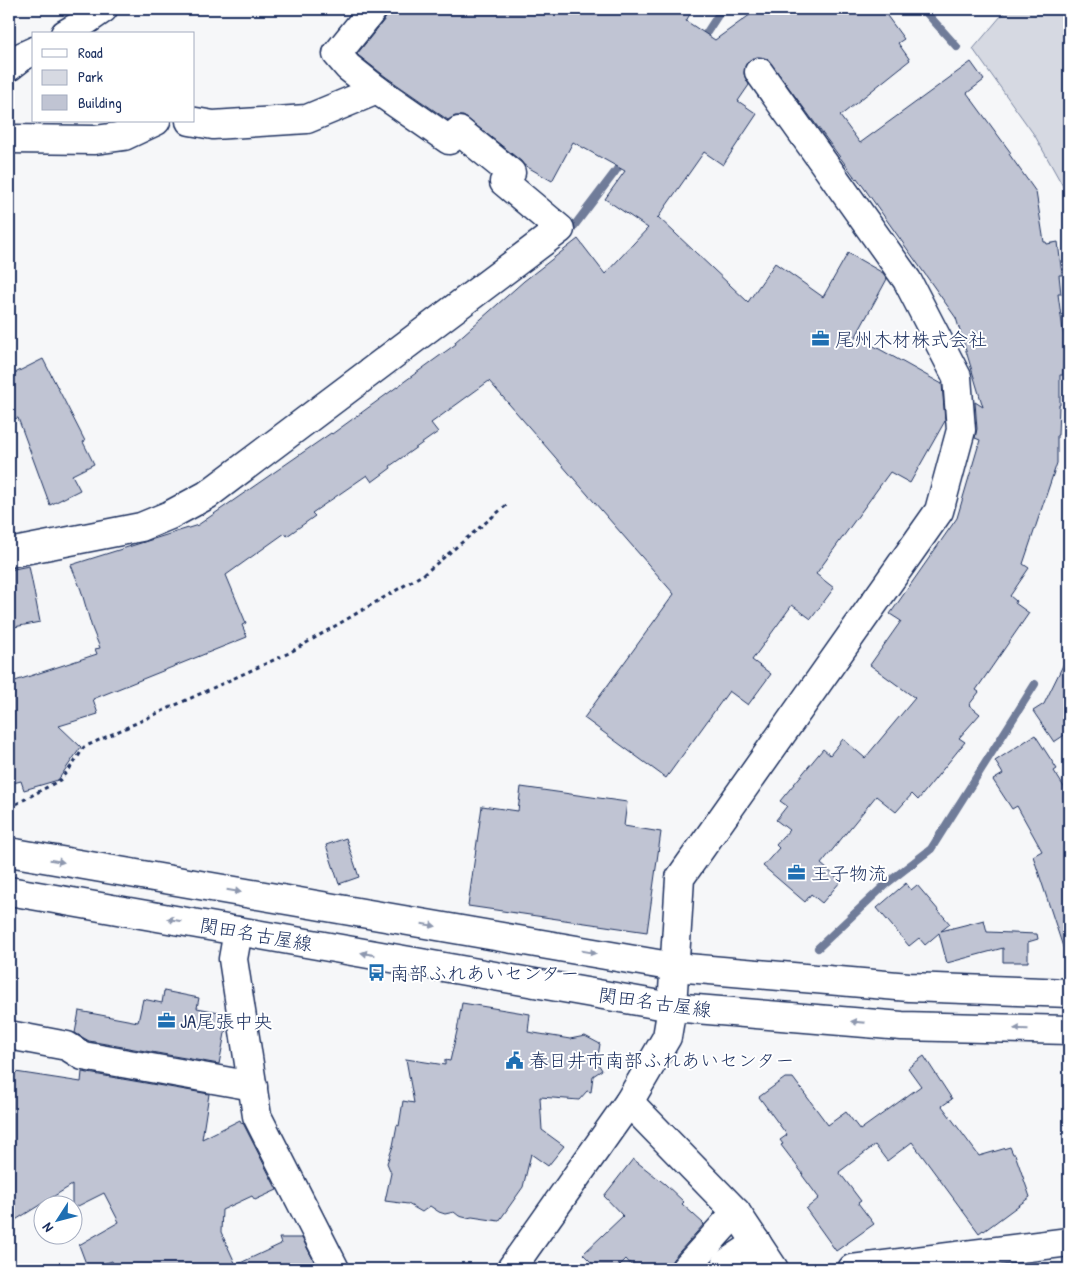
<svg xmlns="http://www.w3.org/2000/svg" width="1078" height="1278" viewBox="0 0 1078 1278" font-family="'Patrick Hand','Klee One',sans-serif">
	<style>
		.green { fill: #d6d9e2; stroke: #7884a0 }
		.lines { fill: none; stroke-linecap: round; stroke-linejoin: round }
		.stream { stroke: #707c99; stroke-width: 8 }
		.building { fill: #c0c4d3; stroke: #1b2f5e }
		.minor-casing { stroke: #1b2f5e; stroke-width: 31 }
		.tertiary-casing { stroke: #1b2f5e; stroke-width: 31 }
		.primary-casing { stroke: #1b2f5e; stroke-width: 31 }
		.path { stroke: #1b2f5e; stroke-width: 3; stroke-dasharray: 4 4; stroke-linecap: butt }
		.minor { stroke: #fff; stroke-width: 28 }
		.tertiary { stroke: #fff; stroke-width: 28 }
		.primary { stroke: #fff; stroke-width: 28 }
		.oneway { fill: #8d97ae }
		.labels { text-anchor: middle; stroke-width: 4; stroke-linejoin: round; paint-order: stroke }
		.poi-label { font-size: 19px; fill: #1b2f5e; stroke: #fff; text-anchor: start }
		.street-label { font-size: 19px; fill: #1b2f5e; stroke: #fff }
	</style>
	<rect width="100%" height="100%" fill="#f6f7f9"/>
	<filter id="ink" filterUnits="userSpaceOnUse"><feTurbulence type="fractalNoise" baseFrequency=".02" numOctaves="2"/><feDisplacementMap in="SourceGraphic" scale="10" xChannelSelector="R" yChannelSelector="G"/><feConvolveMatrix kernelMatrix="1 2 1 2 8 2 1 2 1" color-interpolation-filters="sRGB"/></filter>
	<g filter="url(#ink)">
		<!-- green -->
		<path class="green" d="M1007 9H1060L1069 31V197L1035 136 973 49Z"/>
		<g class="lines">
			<!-- stream -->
			<g class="stream">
				<path d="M923 9 957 47"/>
				<path d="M700 43 722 9"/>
				<path d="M568 234 615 172 624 159"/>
				<path d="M818 948 886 884 931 849 1035 684"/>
			</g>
		</g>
		<!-- building -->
		<g class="building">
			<path d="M388 9H693L686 21 715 40 758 9H882L904 39 898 43 910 60 840 116 860 143 971 62 984 80 967 93 1011 153 1009 154 1036 192 1044 242H1046L1047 244 1058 242 1062 275H1059L1061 294H1058L1064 338 1063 375H1060V405H1059L1058 435H1057V463L1023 564 1029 568 1010 596 1016 601 1015 603 1029 613 976 690 979 692 969 705 980 714 959 738 965 742 918 800 912 794 896 812 876 796 821 864 841 881 822 903 811 894 805 902 763 866 779 848 776 845 789 830 776 820 787 806 780 801 823 749 830 755 843 739 865 758 915 698 870 665 901 621 890 614 957 518 980 440 975 438 977 429 975 402 983 407 956 318 857 178 856 179 767 58V59L757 57 750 60 745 66 744 74 749 85 738 101 757 114 723 165 704 152 657 219 658 217 748 302 775 263 823 297 848 253 883 273 887 279 856 336 942 384 945 421 910 483 890 472 816 574 834 588 811 619 792 605 752 660 771 674 748 705 729 691 666 778 584 718 674 594 489 381 431 423 438 432 390 466 391 468 372 482 367 475 312 513 315 516 287 536 285 533 226 575 246 623 242 625 247 637 93 699 98 714 59 726 81 747 58 780 24 790 21 781 9 784V683L97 654 95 649 100 648 92 628 81 590 71 565 198 525 331 433 332 434 456 344 455 342 524 281 578 239 605 274 648 228 605 199 625 171 573 142 552 181 524 165 521 161 468 119 463 116H455L448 120 386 77 359 56 357 54 385 19 388 12Z"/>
			<path d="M43 359 85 441 83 442 94 464 72 475 80 490 50 505 18 418 9 420V376Z"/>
			<path d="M29 566 40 622 9 628V570Z"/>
			<path d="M1069 653V732L1054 742 1033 711 1044 704Z"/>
			<path d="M1035 735 1057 769 1054 771 1069 795V952L1065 953 1033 856 1042 851 1017 806 1012 809 993 780 1003 774 995 761Z"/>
			<path d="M521 787 627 802 624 826 661 832 647 932 468 906 482 806 518 811Z"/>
			<path d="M346 838 359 877 339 884 326 845Z"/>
			<path d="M906 883 911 890 917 885 950 924 941 931 984 920 987 932 1037 934 1038 939 1028 942V962H1003V948L947 963 939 933 925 945 919 938 909 946 877 908Z"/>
			<path d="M164 991 199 998 197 1008 225 1013 227 1023 219 1064 89 1041 75 1033 79 1011 138 1022 143 999 162 1003Z"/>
			<path d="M462 1003 530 1014 528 1032 570 1039 585 1036 600 1044 597 1062 602 1070 593 1076 591 1092 587 1091 579 1100 540 1097 542 1130 564 1146 548 1166 531 1154 523 1187 499 1221 472 1217 467 1218 459 1216 454 1212 445 1214 439 1212 430 1206 422 1212 408 1204 385 1201 391 1173 387 1163 393 1146 397 1125 399 1126 403 1101 414 1103 406 1059 445 1065V1060L450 1061 457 1031Z"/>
			<path d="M924 1056 952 1099 942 1106 979 1156 1010 1147 1013 1154H1015L1030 1197 984 1231 983 1230 979 1233 912 1142 887 1161 875 1145 839 1172 861 1201 858 1203 874 1224 836 1251 806 1209 819 1198 802 1175 803 1174 781 1145 783 1144 780 1140 787 1135 759 1097 785 1078H793L828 1125 846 1112 860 1130 921 1086 908 1068Z"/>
			<path d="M9 1071 81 1082 82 1072 209 1094 202 1139 240 1120 242 1124 243 1123 277 1190 255 1200 252 1196 222 1210 221 1232 236 1265 281 1244 279 1238H302L318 1269H115L112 1261 88 1269 79 1245 119 1222 104 1193 72 1209V1185L9 1224Z"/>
			<path d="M633 1159 665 1184 684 1202 682 1204 704 1224 673 1259 670 1265V1269H635L626 1259 616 1269H598L583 1254 623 1216 604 1196Z"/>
		</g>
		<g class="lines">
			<defs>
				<g id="minor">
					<path d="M65 34 77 27 103 9"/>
					<path d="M9 67 23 56 34 51"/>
					<path d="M190 121 213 125 307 119 377 90"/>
					<path d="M9 139 95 140 124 136 156 121"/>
					<path d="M9 553 141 527 170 515 207 495 560 229 504 182 511 173 459 131 449 140 377 90 348 67 337 54 373 9"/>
					<path d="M238 931 233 959 257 1116 335 1269"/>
					<path d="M672 1007 680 878 939 511 961 430 957 377 907 280 759 72"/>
					<path d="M9 1035 67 1046 83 1056 253 1086"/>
					<path d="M629 1102 736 1212 774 1269"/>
					<path d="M685 1269 736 1212"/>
					<path d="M728 1269 727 1263 757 1243"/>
					<path d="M852 1269 1069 1242"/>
				</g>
				<path id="tertiary" d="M511 1269 629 1102 667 1037 672 1007"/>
				<g id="primary">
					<path d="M9 852 675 967 909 987 1069 993"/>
					<path d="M9 891 672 1007 902 1026 1069 1030"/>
				</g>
			</defs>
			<!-- minor casing -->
			<use href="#minor" class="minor-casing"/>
			<!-- tertiary casing -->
			<use href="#tertiary" class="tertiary-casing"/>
			<!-- primary casing -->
			<use href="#primary" class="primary-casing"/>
			<!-- path -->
			<path class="path" d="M9 808 60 780 74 763 84 747 289 653 424 574 509 503"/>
			<!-- minor -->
			<use href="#minor" class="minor"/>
			<!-- tertiary -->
			<use href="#tertiary" class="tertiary"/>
			<!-- primary -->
			<use href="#primary" class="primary"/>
		</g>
		<!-- one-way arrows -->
		<defs><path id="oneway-solid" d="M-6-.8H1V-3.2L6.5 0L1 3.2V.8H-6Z" transform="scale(1.25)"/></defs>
		<g class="oneway">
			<use href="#oneway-solid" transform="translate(57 861) rotate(10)"/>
			<use href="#oneway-solid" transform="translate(234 891) rotate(10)"/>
			<use href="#oneway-solid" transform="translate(174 920) rotate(-170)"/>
			<use href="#oneway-solid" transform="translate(429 925) rotate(10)"/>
			<use href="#oneway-solid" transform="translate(589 952) rotate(10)"/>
			<use href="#oneway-solid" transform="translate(368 954) rotate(-170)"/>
			<use href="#oneway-solid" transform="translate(858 1022) rotate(-175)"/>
			<use href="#oneway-solid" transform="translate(1021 1029) rotate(-179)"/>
		</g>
	</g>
	<!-- icons -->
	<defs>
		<symbol id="office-bare" viewBox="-9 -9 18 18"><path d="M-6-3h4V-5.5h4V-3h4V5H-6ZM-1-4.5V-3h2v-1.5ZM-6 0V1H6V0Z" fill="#1f6fb2" stroke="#fff" stroke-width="2.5" paint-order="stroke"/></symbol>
		<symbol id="bus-bare" viewBox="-9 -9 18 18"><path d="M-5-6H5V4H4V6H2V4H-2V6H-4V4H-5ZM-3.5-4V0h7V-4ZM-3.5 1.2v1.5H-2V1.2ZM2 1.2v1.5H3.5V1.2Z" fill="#1f6fb2" stroke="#fff" stroke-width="2.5" paint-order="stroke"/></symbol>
		<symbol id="civic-bare" viewBox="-9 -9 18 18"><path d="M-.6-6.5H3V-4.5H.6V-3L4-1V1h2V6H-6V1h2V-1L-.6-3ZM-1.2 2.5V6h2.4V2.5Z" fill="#1f6fb2" stroke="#fff" stroke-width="2.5" paint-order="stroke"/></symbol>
	</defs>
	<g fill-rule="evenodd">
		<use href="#office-bare" x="808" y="326" width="25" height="25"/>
		<use href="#office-bare" x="784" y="860" width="25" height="25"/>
		<use href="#bus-bare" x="364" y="960" width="25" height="25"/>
		<use href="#office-bare" x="154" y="1008" width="25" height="25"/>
		<use href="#civic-bare" x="502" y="1048" width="25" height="25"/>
	</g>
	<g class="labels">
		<!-- poi labels -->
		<g class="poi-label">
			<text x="835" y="346">尾州木材株式会社</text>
			<text x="811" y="880">王子物流</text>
			<text x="390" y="980">南部ふれあいセンター</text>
			<text x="180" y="1028">JA尾張中央</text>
			<text x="529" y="1067">春日井市南部ふれあいセンター</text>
		</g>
		<!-- street labels -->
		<g class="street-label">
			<text transform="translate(256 934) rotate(10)" y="7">関田名古屋線</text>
			<text transform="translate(655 1002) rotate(8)" y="7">関田名古屋線</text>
		</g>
	</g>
	<!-- margin -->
	<rect width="1078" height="1278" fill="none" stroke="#fff" stroke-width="30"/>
	<rect x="15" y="15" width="1048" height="1248" fill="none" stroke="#1b2f5e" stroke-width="2" filter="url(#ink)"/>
	<!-- legend -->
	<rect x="32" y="32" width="162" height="90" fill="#ffffff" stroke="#a4acbf"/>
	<rect x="42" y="49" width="25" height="8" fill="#ffffff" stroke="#a4acbf"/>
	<text x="78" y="58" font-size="15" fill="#1b2f5e">Road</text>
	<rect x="42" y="70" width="25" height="15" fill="#d6d9e2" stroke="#a4acbf"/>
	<text x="78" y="82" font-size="15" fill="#1b2f5e">Park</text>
	<rect x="42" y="95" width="25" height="15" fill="#c0c4d3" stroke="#a4acbf"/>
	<text x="78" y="108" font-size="15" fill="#1b2f5e">Building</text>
	<!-- north arrow -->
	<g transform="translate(58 1220) rotate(234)"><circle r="24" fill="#ffffff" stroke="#a4acbf"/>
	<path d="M0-4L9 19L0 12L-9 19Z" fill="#1f6fb2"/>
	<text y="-8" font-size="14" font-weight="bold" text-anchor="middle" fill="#1b2f5e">N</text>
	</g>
</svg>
